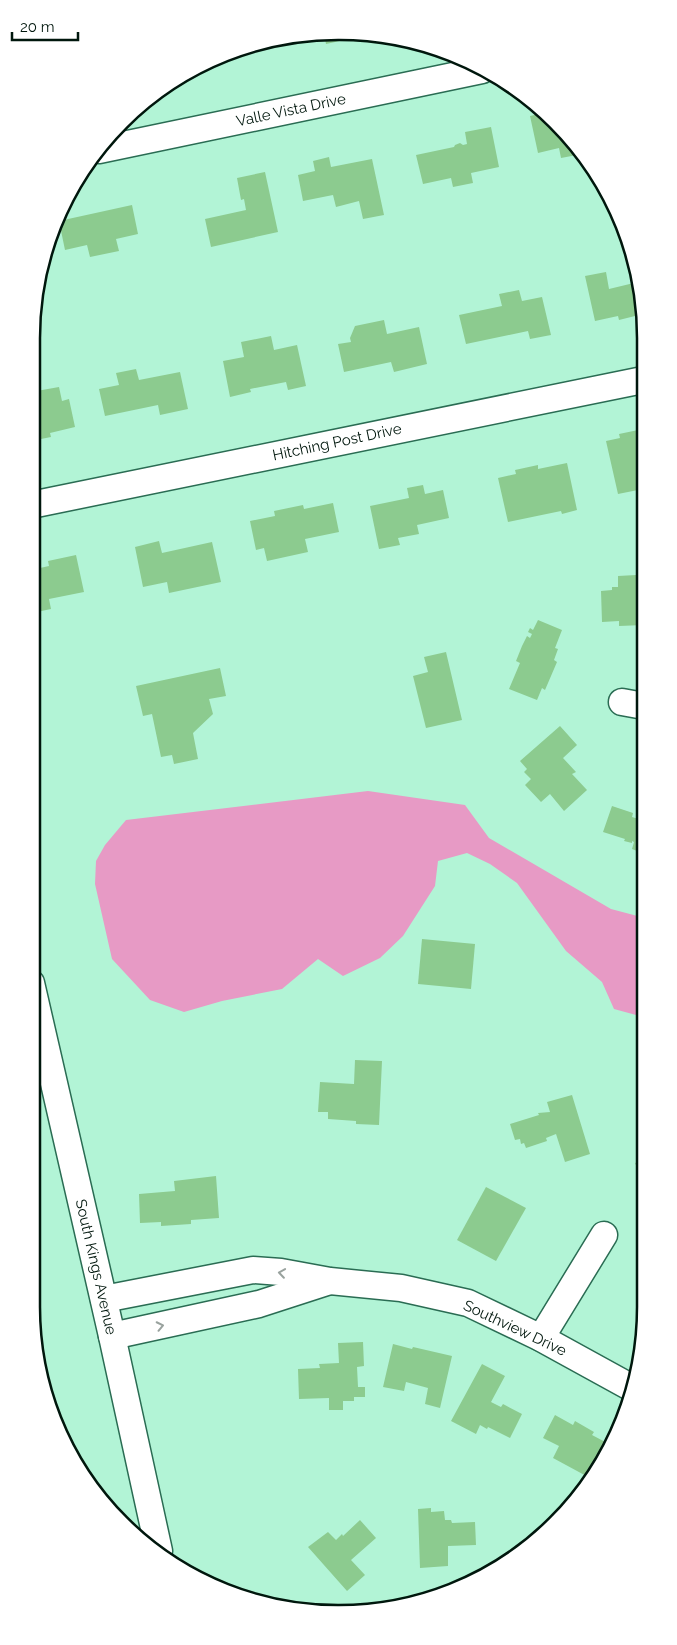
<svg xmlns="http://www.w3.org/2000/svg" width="677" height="1645" viewBox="0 0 677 1645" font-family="Raleway,sans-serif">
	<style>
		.water { fill: #e79ac5 }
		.building { fill: #8ccb8f }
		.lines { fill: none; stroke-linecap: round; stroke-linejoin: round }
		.minor-casing { stroke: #2a6c53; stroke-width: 29 }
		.minor { stroke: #fff; stroke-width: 26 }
		.oneway { stroke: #99a29e }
		.labels { text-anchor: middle; stroke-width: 5; stroke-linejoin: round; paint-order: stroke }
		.street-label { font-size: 15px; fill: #00170d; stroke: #fff }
		.rim { fill: none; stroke: #00170d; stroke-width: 2.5 }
	</style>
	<rect width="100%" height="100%" fill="#b2f4d6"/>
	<!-- water -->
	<path class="water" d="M368 791 465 805 489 838 611 909 645 918V1009L636 1015 614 1009 602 982 566 951 517 883 490 864 467 853 438 861 435 886 403 936 380 958 343 976 318 959 282 989 222 1001 184 1012 150 1000 112 959 95 884 96 861 105 845 126 820Z"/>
	<!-- building -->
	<g class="building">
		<path d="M318 32 358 37 326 44 324 34 272 46V44Z"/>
		<path d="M543 113 570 136 582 154 561 158 559 148 538 153 530 116Z"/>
		<path d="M491 127 499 167 471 173 473 183 453 187 451 178 423 184 416 155 454 147 455 145 460 143 463 145 467 144 465 132Z"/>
		<path d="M329 157 331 167 372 159 384 215 363 219 359 201 336 207 333 195 303 201 298 175 315 171 313 161Z"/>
		<path d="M265 172 278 232 211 247 205 219 246 210 244 199 241 200 237 178Z"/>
		<path d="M132 205 138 234 116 239 119 251 90 257 87 245 65 250 59 221Z"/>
		<path d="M606 272 609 289 638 282 643 298V314L619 320 618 316 595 321 585 276Z"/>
		<path d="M519 290 522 301 542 297 551 335 530 339 528 331 466 344 459 315 502 306 499 294Z"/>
		<path d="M384 320 387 334 419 327 427 364 394 372 391 362 344 372 338 344 351 342 350 338 355 326Z"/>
		<path d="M271 336 274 350 297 345 306 386 288 390 286 382 250 389 251 392 230 397 223 361 244 357 241 342Z"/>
		<path d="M136 369 139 380 180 372 188 409 160 415 158 405 105 416 99 389 119 385 116 373Z"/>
		<path d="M59 387 62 401 69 399 75 427 50 433 51 437 31 441V392Z"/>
		<path d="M643 429 644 486 637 487 638 490 618 494 606 441 620 438 619 434Z"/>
		<path d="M567 463 577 510 562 514 561 511 508 522 498 478 516 474 515 470 538 465V469Z"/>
		<path d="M423 485 425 494 443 490 449 518 417 525 419 534 398 538 400 545 379 549 370 506 409 498 407 488Z"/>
		<path d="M333 503 339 532 305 539 308 552 267 561 264 548 256 550 250 521 275 516 274 511 303 505 304 509Z"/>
		<path d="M159 541 162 553 212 542 221 582 169 593 167 582 143 587 135 547Z"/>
		<path d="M76 555 84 592 49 599 51 609 32 613 31 570 49 566 48 561Z"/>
		<path d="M636 575 637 589H644V625L619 626V621L602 622 601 591 612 590V587H618V576Z"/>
		<path d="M538 620 562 630 555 648 558 649 554 660 557 662 545 690 542 688 537 700 509 689 520 663 516 661 522 646 527 636 530 638 532 634 528 632 530 628 533 630Z"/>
		<path d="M446 652 462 720 426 728 413 676 428 672 424 657Z"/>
		<path d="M220 668 226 696 209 699 213 714 193 733 198 759 174 764 172 755 161 757 152 714 143 716 136 686Z"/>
		<path d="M560 726 577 745 563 758 576 772 572 774 587 790 564 811 550 794 541 802 525 785 531 779 524 772 527 769 520 761Z"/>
		<path d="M612 806 633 813 632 817 642 820 644 815 645 854 632 849 634 842 632 841V843L624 841 625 839 603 832Z"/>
		<path d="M422 939 475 944 471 989 418 984Z"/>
		<path d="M355 1060 382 1061 379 1125 356 1124V1121L328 1119V1112H318L320 1082 354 1084Z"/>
		<path d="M572 1095 590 1154 565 1162 556 1134 546 1138 547 1141 526 1148 524 1143 521 1144 520 1139 515 1140 510 1124 539 1115 538 1113 550 1112 547 1102Z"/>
		<path d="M645 1147V1177L640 1173 643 1169 635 1164Z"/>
		<path d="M216 1176 219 1218 191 1220V1224L161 1226V1222L140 1223 139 1194 175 1191 174 1181Z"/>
		<path d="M486 1187 526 1208 496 1261 457 1240Z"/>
		<path d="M31 1292 36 1311 32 1312 31 1306Z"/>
		<path d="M363 1342 364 1366 357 1367 358 1387H365V1397H354V1401H343V1410H329V1398L299 1399 298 1369 320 1368 319 1364 339 1363 338 1343Z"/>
		<path d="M393 1344 412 1349 413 1347 452 1356 440 1408 425 1404 428 1388 406 1382 404 1391 383 1387Z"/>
		<path d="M482 1364 505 1376 491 1402 501 1407 503 1404 522 1414 510 1438 488 1427 487 1429 480 1425 476 1434 451 1421Z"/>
		<path d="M555 1415 573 1425 575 1421 594 1432 592 1435 609 1444 590 1478 553 1458 559 1446 543 1438Z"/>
		<path d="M431 1508V1512L444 1511 445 1520H451L452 1523 475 1522 476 1545 448 1546V1566L420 1568 418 1509Z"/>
		<path d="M360 1520 376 1538 351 1560 365 1575 347 1591 308 1547 328 1532 336 1540 342 1534 343 1536Z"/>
		<path d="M517 1554 509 1562 483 1573 482 1569Z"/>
	</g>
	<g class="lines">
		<defs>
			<g id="minor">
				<path d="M99 150 482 70"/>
				<path d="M31 505 643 380"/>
				<path d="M622 702 644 706"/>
				<path d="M31 983 112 1336 159 1551"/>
				<path d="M104 1299 253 1270 281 1272 330 1281 401 1288 468 1303 541 1338 632 1388"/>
				<path d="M112 1336 259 1304 327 1282"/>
				<path d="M541 1338 604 1235"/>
			</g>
		</defs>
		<!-- minor casing -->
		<use href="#minor" class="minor-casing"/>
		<!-- minor -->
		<use href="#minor" class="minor"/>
	</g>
	<!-- one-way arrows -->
	<defs><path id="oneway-chevron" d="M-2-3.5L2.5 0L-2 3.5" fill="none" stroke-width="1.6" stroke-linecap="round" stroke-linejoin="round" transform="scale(1.25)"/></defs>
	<g class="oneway">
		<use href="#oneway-chevron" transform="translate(282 1273) rotate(-172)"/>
		<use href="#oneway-chevron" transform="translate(160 1326) rotate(-12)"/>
	</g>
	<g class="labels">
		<!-- street labels -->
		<g class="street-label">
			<text transform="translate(291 110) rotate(-12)" y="5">Valle Vista Drive</text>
			<text transform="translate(337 442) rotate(-12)" y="5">Hitching Post Drive</text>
			<text transform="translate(96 1267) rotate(77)" y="5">South Kings Avenue</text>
			<text transform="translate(515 1328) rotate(25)" y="5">Southview Drive</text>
		</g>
	</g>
	<!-- crop -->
	<path d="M0 0H677V1645H0ZM338 40H339A298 298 0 0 1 637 338V1307A298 298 0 0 1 339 1605H338A298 298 0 0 1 40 1307V338A298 298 0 0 1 338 40Z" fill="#fff" fill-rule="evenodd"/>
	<path class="rim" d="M338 40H339A298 298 0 0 1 637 338V1307A298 298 0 0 1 339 1605H338A298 298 0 0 1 40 1307V338A298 298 0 0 1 338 40Z"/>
	<!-- scale -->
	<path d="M12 32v8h66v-8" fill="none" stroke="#00170d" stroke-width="2.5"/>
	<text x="20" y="32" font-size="15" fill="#00170d" stroke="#ffffff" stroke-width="4" paint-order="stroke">20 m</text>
</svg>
